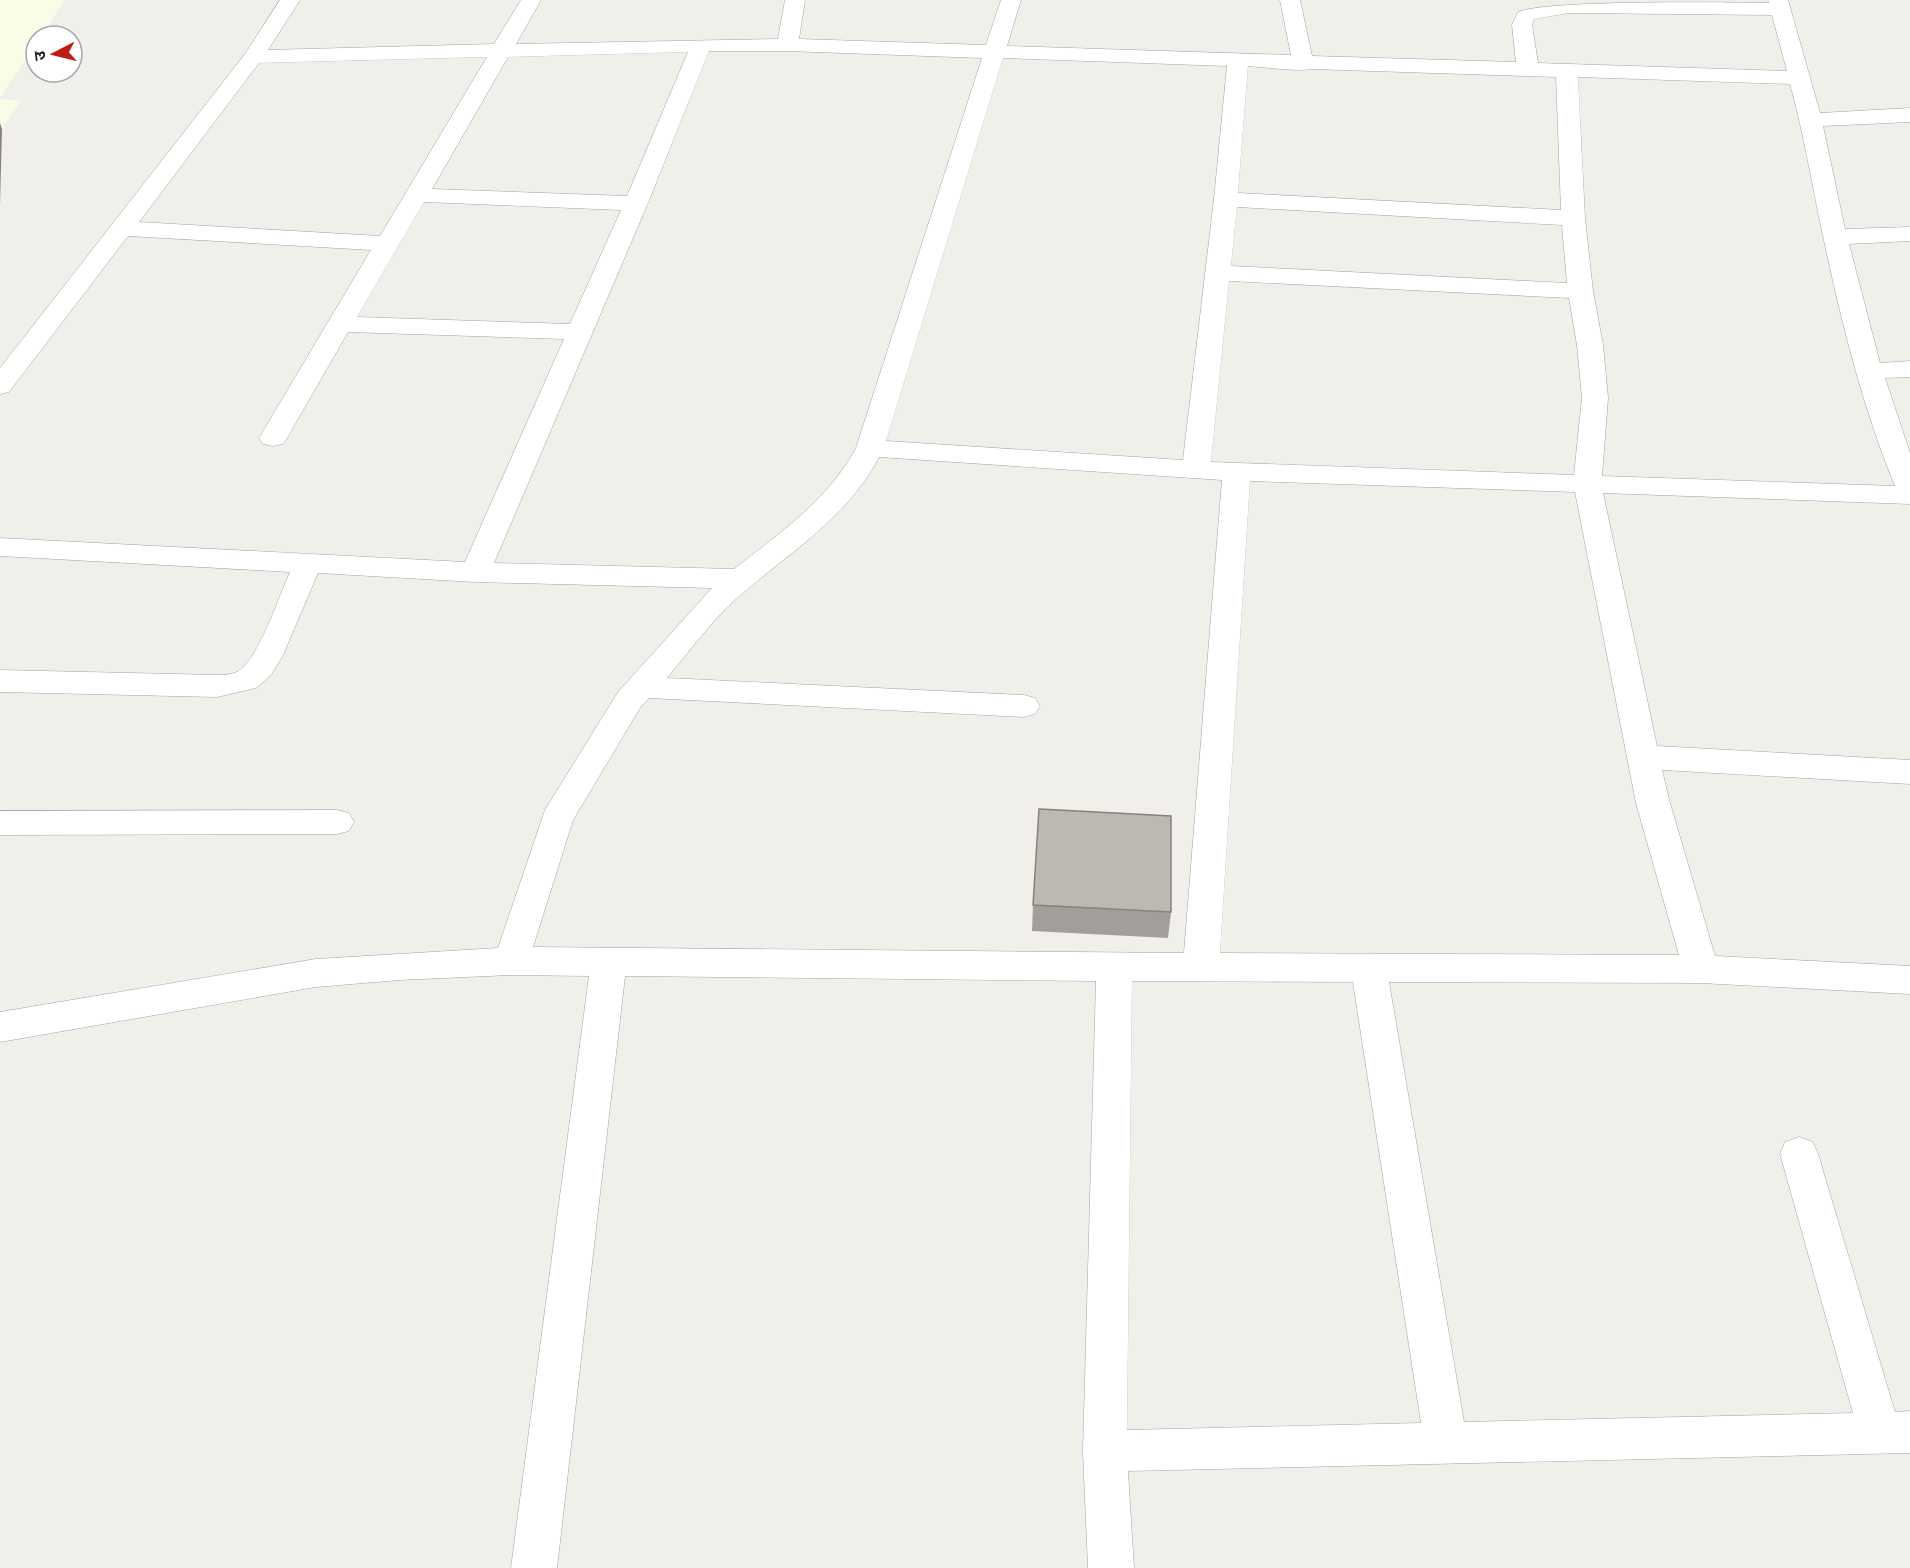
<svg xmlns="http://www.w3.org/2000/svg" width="1910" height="1568" viewBox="0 0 1910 1568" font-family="'Asap Condensed','Noto Sans Devanagari',sans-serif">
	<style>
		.education { fill: #fbfce7 }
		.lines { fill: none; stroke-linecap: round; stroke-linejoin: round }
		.minor-casing { stroke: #a3a3a3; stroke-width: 1 }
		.minor { fill: #fff; fill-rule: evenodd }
		.wall { fill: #a39e9a }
		.shaded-wall { fill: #85817d }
		.building { fill: #beb8b3; stroke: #85817d; stroke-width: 1.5 }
	</style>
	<rect width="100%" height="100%" fill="#f1efea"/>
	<!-- education -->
	<g class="education">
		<path d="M0 0H65L41 36H36V44L0 97Z"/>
		<path d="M0 99 21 101 2 129 0 212Z"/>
	</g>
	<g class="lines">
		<defs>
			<g id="minor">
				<path d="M280 0H300L268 50 494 44 521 0H541L516 44 778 39 785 0H805L799 39 986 45 1001 0H1021L1007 46 1291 55 1280 0H1300L1312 56 1516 62 1512 25 1518 12C1545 0 1725 2 1769 3L1768 0H1788L1820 113 1910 108V122L1823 126 1845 229 1910 227V241L1849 244 1880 363 1910 361V377L1885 378 1910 453V504L1603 493 1657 746 1910 760V784L1662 770 1670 803 1715 956 1910 966V994L1701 983 1389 982 1464 1422 1853 1413 1780 1154 1785 1142 1799 1137 1813 1142 1818 1154 1895 1412 1910 1411V1453L1128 1471 1134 1568H1088L1083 1451 1096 981 625 976 557 1568H511L589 976 511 975 400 980 316 987 0 1042V1012L316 959 498 948 545 810 618 692 712 588 475 582 318 573 283 655 271 675 256 688 217 697 0 692V670L217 675C225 675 233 675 240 670 260 655 279 596 290 572L0 556V538L465 562 564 339 348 332 287 438 283 444 273 446 263 444 259 438 371 250 128 236 9 392 0 394V368L245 54ZM1569 13 1772 15 1787 71 1538 63 1532 25 1534 19ZM709 51H787L982 58 856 448C828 500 780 533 734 569L494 563 648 203ZM688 52 627 196 432 189 508 57ZM487 57 380 236 139 222 259 63ZM1003 58 1227 66 1214 199 1183 460 886 441ZM1248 66C1264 67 1297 72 1311 69L1556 77 1561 210 1238 193ZM1578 77 1790 84C1804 134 1812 185 1823 236 1841 320 1862 406 1895 486L1602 476 1608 398 1603 345 1593 291 1585 218ZM424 202 621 210 570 324 357 317ZM1237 207 1562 225 1567 283 1231 266ZM1229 281 1569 298 1577 345 1582 398 1574 475 1211 462ZM879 457 1222 480 1184 953 533 947 573 820 640 708 649 698 1024 717 1035 714 1040 706 1035 698 1024 695 667 678C689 652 711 621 737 598 787 554 848 518 879 457ZM1250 481 1575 492 1636 803 1679 955 1220 953ZM1132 981 1353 982 1421 1423 1127 1430Z"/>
				<path d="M337 810 349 813 354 822 349 831 337 834 0 835V811Z"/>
			</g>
		</defs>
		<!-- minor casing -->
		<use href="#minor" class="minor-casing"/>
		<!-- minor -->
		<use href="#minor" class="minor"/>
	</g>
	<!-- wall -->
	<path class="wall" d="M1033 905 1171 912 1168 938 1032 931Z"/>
	<!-- shaded-wall -->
	<path class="shaded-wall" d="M0 123 2 129 0 206Z"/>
	<!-- building -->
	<path class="building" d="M1039 809 1171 816V912L1033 905Z"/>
	<!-- north arrow -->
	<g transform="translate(54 54) rotate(263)"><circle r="28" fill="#ffffff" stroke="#a7a7a7" stroke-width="1.5"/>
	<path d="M0-4.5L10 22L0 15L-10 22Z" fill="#be1d15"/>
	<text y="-9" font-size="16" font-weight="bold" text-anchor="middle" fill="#222222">उ</text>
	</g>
</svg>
